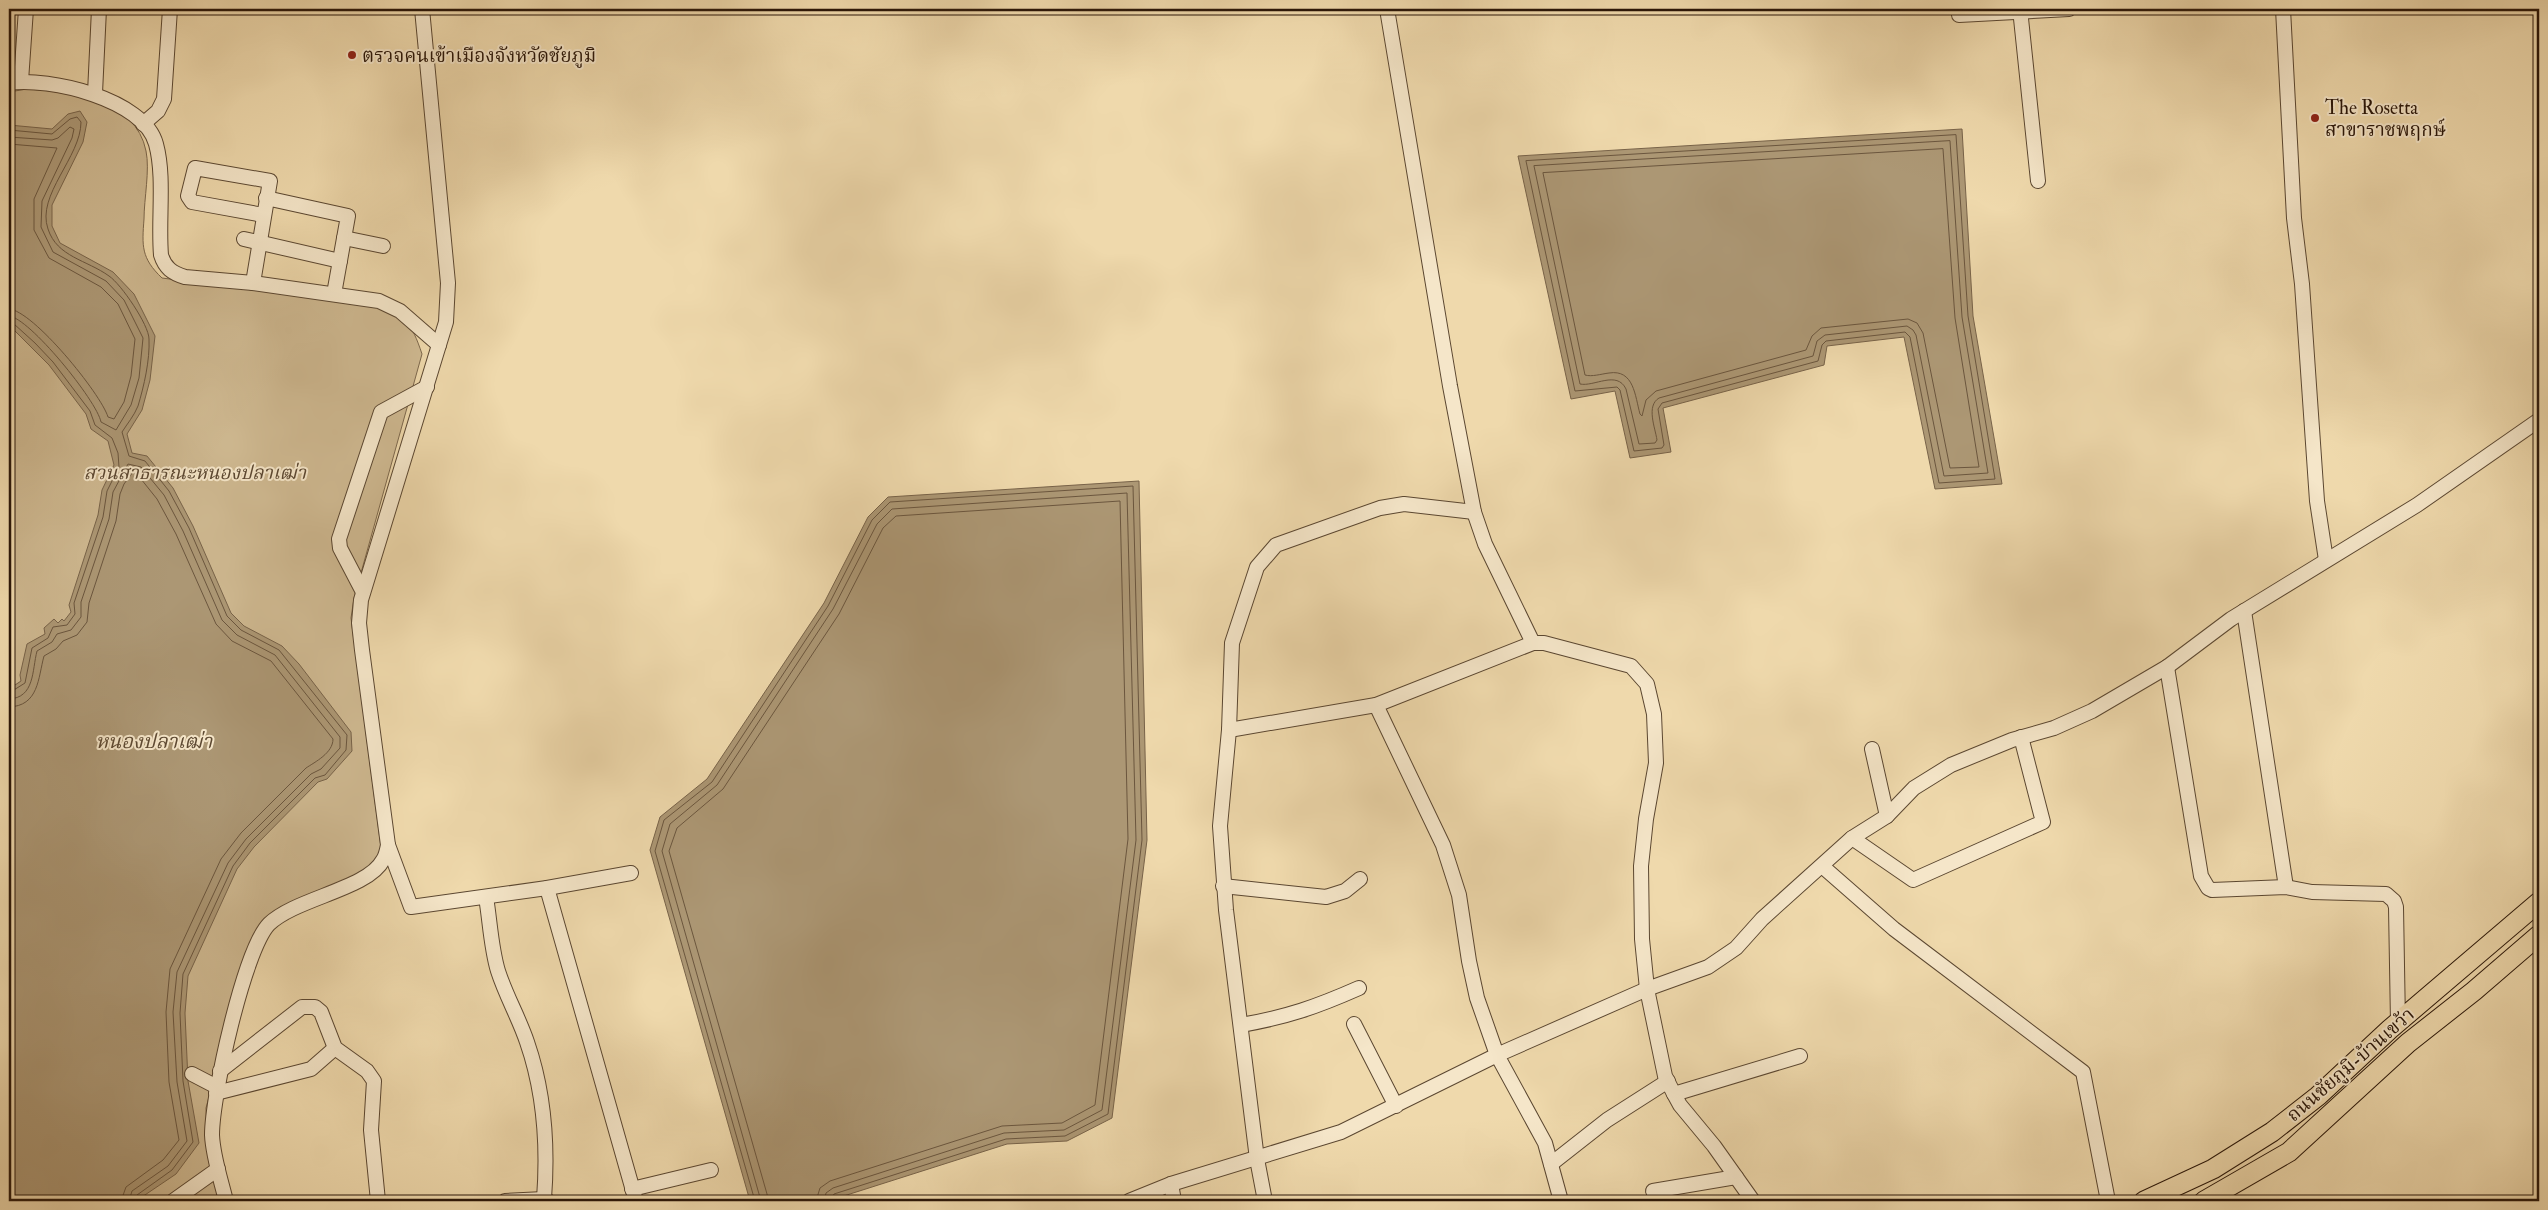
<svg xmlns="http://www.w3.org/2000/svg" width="2548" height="1210" viewBox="0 0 2548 1210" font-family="'IM FELL Double Pica','Noto Serif Thai',serif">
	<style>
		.park { fill: #ceb890; stroke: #7c674c }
		.water { fill: #ac9774; stroke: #786349 }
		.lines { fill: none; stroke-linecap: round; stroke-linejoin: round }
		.shore { stroke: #6b563e; stroke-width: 1 }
		.minor-casing { stroke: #5b4731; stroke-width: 16 }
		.major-casing { stroke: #2a1608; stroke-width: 21 }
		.minor { stroke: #f5e6c9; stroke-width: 14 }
		.major { stroke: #efd9ac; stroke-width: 19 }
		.poi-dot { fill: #8f2418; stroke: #f5e6c9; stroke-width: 2 }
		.labels { text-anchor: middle; stroke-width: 4; stroke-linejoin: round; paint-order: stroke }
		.poi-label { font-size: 19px; fill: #2a1608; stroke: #f5e6c9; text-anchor: start }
		.park-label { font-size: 19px; font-style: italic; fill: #5b4731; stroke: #f5e6c9 }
		.street-label { font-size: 19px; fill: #2a1608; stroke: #f5e6c9 }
		.water-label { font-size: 20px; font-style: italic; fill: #5e4a33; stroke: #f5e6c9 }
	</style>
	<rect width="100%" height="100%" fill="#efd9ac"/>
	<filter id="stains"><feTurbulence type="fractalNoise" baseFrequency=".004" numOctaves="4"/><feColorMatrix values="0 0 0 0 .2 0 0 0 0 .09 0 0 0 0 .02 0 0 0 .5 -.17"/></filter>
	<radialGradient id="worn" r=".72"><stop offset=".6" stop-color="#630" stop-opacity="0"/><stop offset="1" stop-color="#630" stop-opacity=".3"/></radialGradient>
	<!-- park -->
	<path class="park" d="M27 89C70 92 136 99 146 151 150 170 144 199 144 219 142 246 141 258 162 278L376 306C407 321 411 321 422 354L354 598 351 618 382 855 371 869 287 906 247 956 206 1108 207 1141 220 1201H9V92Z"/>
	<!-- water -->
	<g class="water">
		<path d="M80 111 87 122 83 142 52 205V226L60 243 113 272 134 294 155 336 150 380 142 410 127 434 132 453 147 456 173 488 193 526 231 613 244 626 282 646 299 664 351 732 352 751 327 779 318 782 254 847 237 869 188 976 185 1013 188 1081 199 1143 176 1174 136 1201H9V689L21 681 20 675 27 644 45 634 44 628 54 619 58 623 62 619 64 621 71 612 69 605 98 515 102 490 114 465 108 441 91 429 86 414 49 365 9 325V125L52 129 68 114Z"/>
		<path d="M1962 129 1973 316 2002 484 1935 489 1904 337 1827 346 1824 365 1663 408 1671 452 1630 458 1615 391 1571 399 1518 156Z"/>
		<path d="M1139 481 1147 840 1112 1118 1067 1141 1007 1144 828 1201H750L650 850 660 817 707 779 824 603 868 517 888 497Z"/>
	</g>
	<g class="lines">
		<!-- shore -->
		<g class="shore">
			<path d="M9 130 52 134 70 119 77 117 81 122C81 157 36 195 48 229 57 257 87 260 109 276 121 284 149 325 149 339 150 360 144 386 138 406 134 416 127 424 122 432L129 456 145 461 169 491 189 528 227 616 241 630 279 650 347 735 346 750 325 775 315 778 250 843 233 866 183 974 180 1013 183 1081 193 1142 172 1170 137 1195 135 1201"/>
			<path d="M1956 135 1968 316 1995 479 1939 483 1910 337 1905 332 1826 341 1822 345 1818 361 1662 403 1658 409 1664 445 1662 448 1634 451 1620 390 1617 387 1575 391 1526 161Z"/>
			<path d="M9 137 52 140 58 138 70 127 74 129 72 138 42 201 41 227 53 252 106 281 124 300 143 338 139 378 131 405 116 430 101 422C97 401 29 317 9 316"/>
			<path d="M1950 141 1962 317 1988 473 1944 476 1916 335 1913 330 1907 326 1825 335 1817 341 1813 356 1659 398C1646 406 1655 427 1657 440L1655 443 1639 444 1626 389C1617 370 1594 387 1580 384L1534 166Z"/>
			<path d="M9 144 57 148 34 199V230L49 258 101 287 118 304 135 339 131 376 124 402 114 419 108 417C101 394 33 310 9 309"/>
			<path d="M1943 149 1955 318 1979 467 1950 468 1923 333 1917 323 1908 319 1821 328 1812 336 1806 350 1656 391 1646 400 1642 416 1640 414C1635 396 1634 369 1609 373 1601 374 1592 377 1585 375L1543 173Z"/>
			<path d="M9 323 14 324 35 343 53 362 90 411 95 425 112 438 118 453 119 467 107 491 103 517 74 603 75 614 67 625 53 627 48 638 32 648 25 683 9 693"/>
			<path d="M9 699C35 698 32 670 37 651L52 642 57 634 71 630 81 617V602L109 519 113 492 128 464 141 467 164 495 183 531 222 620 237 635 275 655 340 737V748L321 769 311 774 246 839 228 863 177 972 173 1012 177 1082 187 1141 168 1166 132 1191 129 1201"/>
			<path d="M9 707C39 706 38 678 44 656L56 649 63 641 77 635 87 622 89 603 116 521 120 494 124 484 133 472 137 474 157 499 176 534 216 624 232 641 271 661 333 739C333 753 315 762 306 768L241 833 221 859 170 969 166 1012 169 1082 179 1140 163 1160 126 1187 121 1201"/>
			<path d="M755 1201 655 851 664 820 712 782 828 606 872 520 890 502 1133 486 1142 840 1108 1114 1065 1136 1006 1139 834 1194 830 1201"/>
			<path d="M761 1201 662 851 670 824 717 785 833 609 877 524 892 509 1127 493 1136 840 1102 1110 1064 1130 1004 1133 833 1188 826 1193 824 1201"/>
			<path d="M769 1201 669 851 677 828 723 789 839 614 883 528 896 516 1120 501 1128 839 1095 1105 1062 1123 1002 1126 830 1181 820 1188 816 1201"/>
		</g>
		<defs>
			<g id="minor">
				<path d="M1387 9 1450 386 1474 512 1485 544 1533 643"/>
				<path d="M2020 9 2038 181"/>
				<path d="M2283 9 2294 218 2302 284 2317 501 2326 560"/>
				<path d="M1959 15 2069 9"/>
				<path d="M21 81 26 9"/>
				<path d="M9 83C49 77 144 99 156 144 165 177 158 220 161 255 165 268 172 273 185 277L253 283 379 301 400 311 439 345"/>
				<path d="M95 93 99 9"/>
				<path d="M143 124 158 111 164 99 170 9"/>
				<path d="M266 198 348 216 334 294"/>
				<path d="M344 238 383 246"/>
				<path d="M244 239 340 261"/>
				<path d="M253 283 270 181 195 168 188 196 192 202 263 215"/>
				<path d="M363 592 340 548 339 539 381 412 427 387"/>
				<path d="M2244 611 2286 887"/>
				<path d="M2167 667 2201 876 2208 888 2212 890 2286 887 2312 892 2386 894 2394 901 2396 907 2398 1023"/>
				<path d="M1376 705 1443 845 1459 895 1469 961 1477 998 1497 1055 1545 1143 1561 1201"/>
				<path d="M1229 730 1376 705 1533 643H1544L1631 666 1647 684 1654 714 1656 763 1646 819 1641 866 1642 939 1647 989 1665 1076 1674 1094 1680 1105 1714 1146 1753 1201"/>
				<path d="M1872 749 1887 816"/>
				<path d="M1852 838 1913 880 2043 822 2021 737"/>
				<path d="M388 845 411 907 547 888 631 873"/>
				<path d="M1822 866 1894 929 2083 1072 2108 1201"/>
				<path d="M1223 886 1326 897 1345 891 1360 879"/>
				<path d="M547 888 636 1201"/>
				<path d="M486 897C490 921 491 948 498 971 506 996 519 1018 527 1042 544 1091 548 1147 544 1199"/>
				<path d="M1354 1024 1396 1106"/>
				<path d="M1241 1025C1287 1017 1316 1007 1359 988"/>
				<path d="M220 1071 302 1007H315L321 1012 335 1048 367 1071 374 1081 371 1130 378 1201"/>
				<path d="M192 1074 217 1087"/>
				<path d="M216 1093 311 1069 335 1048"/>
				<path d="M1674 1094 1800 1056"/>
				<path d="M1551 1164 1607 1120 1668 1081"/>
				<path d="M1171 1184 1174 1201"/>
				<path d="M632 1189 711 1170"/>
				<path d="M1653 1191 1736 1177"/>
				<path d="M173 1201 218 1169"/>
				<path d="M226 1201C221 1180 213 1157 212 1135 212 1096 244 950 269 924 296 898 368 889 383 860 386 856 387 850 388 845L362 650 359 623 361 600 446 322 448 283 422 9"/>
				<path d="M505 1201 544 1199 548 1201"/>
				<path d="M1129 1201 1171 1184 1341 1132 1497 1055 1647 989 1708 967 1736 948 1762 919 1852 838 1887 816 1914 788 1951 765 2012 740 2054 728 2092 711 2167 667 2231 619 2417 505 2539 420"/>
				<path d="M1265 1201 1257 1159 1226 910 1220 826 1229 730 1232 643 1257 567 1276 545 1380 508 1404 504 1474 512"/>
			</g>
			<g id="major">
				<path d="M2144 1201 2213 1169 2272 1132 2318 1096 2390 1029 2539 902"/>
				<path d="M2204 1201 2289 1152 2408 1043 2474 991 2539 935"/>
			</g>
		</defs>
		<!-- minor casing -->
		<use href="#minor" class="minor-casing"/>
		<!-- major casing -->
		<use href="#major" class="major-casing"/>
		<!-- minor -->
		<use href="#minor" class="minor"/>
		<!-- major -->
		<use href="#major" class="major"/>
	</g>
	<!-- markers -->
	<g class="poi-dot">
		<circle cx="352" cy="55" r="5"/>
		<circle cx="2315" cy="118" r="5"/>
	</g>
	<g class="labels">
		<!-- poi labels -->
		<g class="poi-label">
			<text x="362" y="62">ตรวจคนเข้าเมืองจังหวัดชัยภูมิ</text>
			<text x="2325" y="114">The Rosetta<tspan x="2325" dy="22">สาขาราชพฤกษ์</tspan></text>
		</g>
		<!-- park labels -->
		<g class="park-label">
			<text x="195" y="479">สวนสาธารณะหนองปลาเฒ่า</text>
		</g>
		<!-- street labels -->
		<g class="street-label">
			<text transform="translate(2350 1064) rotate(-41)" y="7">ถนนชัยภูมิ-บ้านเขว้า</text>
		</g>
		<!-- water labels -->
		<g class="water-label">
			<text x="154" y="748">หนองปลาเฒ่า</text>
		</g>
	</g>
	<!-- margin -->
	<rect width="2548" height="1210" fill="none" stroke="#efd9ac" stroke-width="30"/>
	<rect x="10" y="10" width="2528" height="1190" fill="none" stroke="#2a1608" stroke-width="2.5"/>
	<rect x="15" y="15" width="2518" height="1180" fill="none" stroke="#2a1608"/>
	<rect width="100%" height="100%" filter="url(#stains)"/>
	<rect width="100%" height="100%" fill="url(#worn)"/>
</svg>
